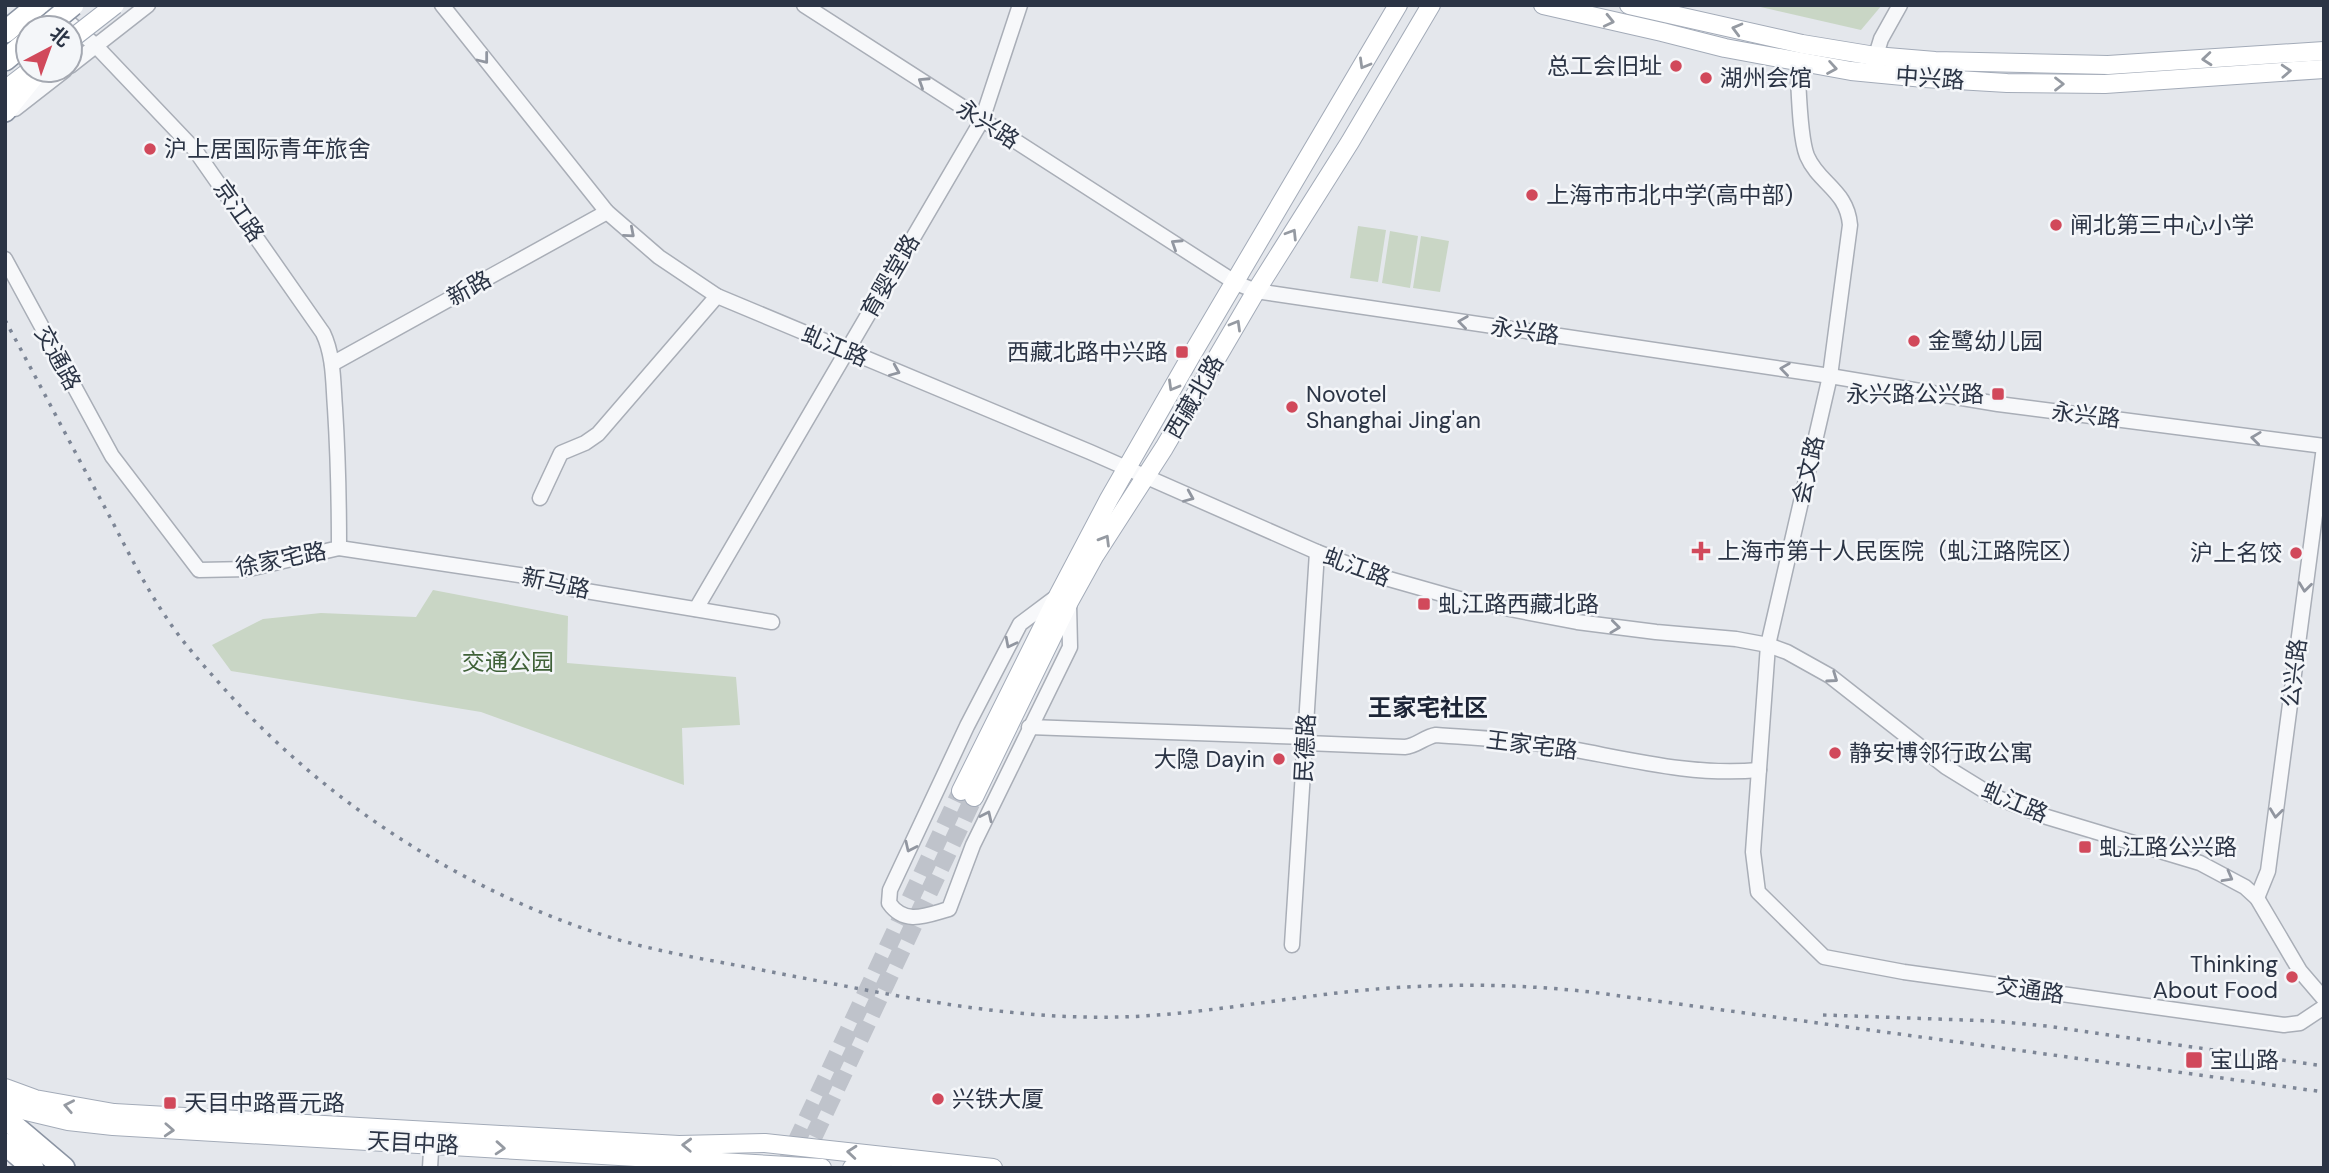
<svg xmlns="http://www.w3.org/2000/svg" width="2329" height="1173" viewBox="0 0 2329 1173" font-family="'DM Sans','Noto Sans SC',sans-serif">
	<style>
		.green { fill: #c9d6c5 }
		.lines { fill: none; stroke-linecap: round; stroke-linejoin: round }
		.major-tunnel { stroke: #bfc3cb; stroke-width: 18; stroke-dasharray: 18 9; stroke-linecap: butt }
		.minor-casing { stroke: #a9aeb7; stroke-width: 17 }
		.major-casing { stroke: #a3abb8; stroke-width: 20 }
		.highway-casing { stroke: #8b94a3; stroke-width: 24 }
		.minor { stroke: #f7f8fa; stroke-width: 14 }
		.major { stroke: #fff; stroke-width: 18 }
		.highway { stroke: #fff; stroke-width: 21 }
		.rail { stroke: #7d8696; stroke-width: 3.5; stroke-dasharray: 3.5 7; stroke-linecap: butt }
		.major-bridge-casing { stroke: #a3abb8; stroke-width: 20; stroke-linecap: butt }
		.highway-bridge-casing { stroke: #8b94a3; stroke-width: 24; stroke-linecap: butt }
		.major-bridge { stroke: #fff; stroke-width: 18 }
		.highway-bridge { stroke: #fff; stroke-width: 21 }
		.oneway { stroke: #959aa2 }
		.oneway2 { stroke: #9196a0 }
		.poi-dot { fill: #d1495b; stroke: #f4f6f9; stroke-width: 2.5 }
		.labels { text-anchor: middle; stroke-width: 5; stroke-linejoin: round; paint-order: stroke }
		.poi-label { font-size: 23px; fill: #2b3445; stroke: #f4f6f9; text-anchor: start }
		.street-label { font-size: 23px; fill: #2b3445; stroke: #f4f6f9 }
		.park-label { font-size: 23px; fill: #3f6138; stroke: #f4f6f9 }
		.neighbourhood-label { font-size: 24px; font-weight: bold; fill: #1d2536; stroke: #f4f6f9 }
	</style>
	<rect width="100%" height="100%" fill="#e4e7ec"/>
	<!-- green -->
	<g class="green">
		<path d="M1752 5H1882L1861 30Z"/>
		<path d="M1358 226 1386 230 1378 282 1350 278Z"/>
		<path d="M1390 231 1418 236 1410 288 1382 283Z"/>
		<path d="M1421 236 1449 241 1440 292 1413 288Z"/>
		<path d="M433 590 568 616 567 663 736 677 740 725 682 728 684 785 481 712 231 671 212 645 263 619 321 613 416 617Z"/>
	</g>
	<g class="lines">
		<!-- major-tunnel -->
		<g class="major-tunnel">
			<path d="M802 1161 974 797"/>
			<path d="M784 1168 961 791"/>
		</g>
		<defs>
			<g id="minor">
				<path d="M442 5 607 212 659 257 717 296 1090 452 1317 552 1382 577 1463 600 1577 622 1656 632 1736 639 1768 645 1787 652 1830 676 1946 767 1993 796 2047 817 2200 863 2245 887 2257 898 2300 971 2324 999"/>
				<path d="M804 5 1236 283 1256 291 1830 376 1998 404 2324 446"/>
				<path d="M1797 62C1799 85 1799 136 1807 156 1819 184 1847 190 1850 225L1830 376 1768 645 1753 852 1758 892 1824 957 1904 972 2284 1025 2300 1023 2324 1007"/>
				<path d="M1873 65 1881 39 1900 5"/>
				<path d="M70 66 148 5"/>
				<path d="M15 109 65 70"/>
				<path d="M5 259 112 456 199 570 249 569 339 548C339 501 338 455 335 408 333 383 334 356 323 333L195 150 96 46 49 5"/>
				<path d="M332 364 607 212"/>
				<path d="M540 498 561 453 585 443 598 434 717 296"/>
				<path d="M339 548 546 579 568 588 772 622"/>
				<path d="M1056 597 1020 624 967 726 890 890 889 903C905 926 927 915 949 909L973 845 1070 647 1069 604"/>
				<path d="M696 609 982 120 1020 5"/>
				<path d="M1029 727 1306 737"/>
				<path d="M1306 743 1405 747C1417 746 1424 737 1436 735 1473 738 1511 739 1548 745 1618 756 1688 777 1759 770"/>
				<path d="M2257 898 2268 871 2324 447"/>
				<path d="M1292 945 1317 552"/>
				<path d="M430 1168 432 1134"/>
			</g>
			<g id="major">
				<path d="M1543 5 1662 32 1725 48 1851 71 1924 78 2007 83 2105 84 2324 69"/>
				<path d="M1629 5 1802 44 1875 56 1935 61 2108 65 2324 51"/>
				<path d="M5 90 31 70"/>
				<path d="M961 791 1058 596 1109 499 1191 356 1398 5"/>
				<path d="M974 797 1069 602 1095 555 1164 448 1256 291 1350 142 1431 5"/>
				<path d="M5 1088 35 1099 114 1113 679 1145 765 1143 993 1168"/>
				<path d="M5 1106 68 1121 113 1126 822 1168"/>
				<path d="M852 1168H882"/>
			</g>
			<g id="highway">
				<path d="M5 32 38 5"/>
				<path d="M5 60 28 41"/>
				<path d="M5 111 38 70"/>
				<path d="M5 1118 64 1168"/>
				<path d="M5 1144 33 1168"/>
			</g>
		</defs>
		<!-- minor casing -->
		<use href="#minor" class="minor-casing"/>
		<!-- major casing -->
		<use href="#major" class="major-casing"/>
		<!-- highway casing -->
		<use href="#highway" class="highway-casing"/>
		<!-- minor -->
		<use href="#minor" class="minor"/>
		<!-- major -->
		<use href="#major" class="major"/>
		<!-- highway -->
		<use href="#highway" class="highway"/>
		<!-- rail -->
		<g class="rail">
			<path d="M5 320C38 381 70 443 103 504 124 543 143 584 168 620 185 646 207 669 228 693 330 805 462 890 606 936 663 954 724 962 782 974 894 995 1005 1020 1120 1017 1195 1015 1271 1000 1346 992 1428 983 1509 983 1591 992L2324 1092"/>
			<path d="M1823 1015 1992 1021 2047 1026 2324 1066"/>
		</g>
		<defs>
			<path id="major-bridge" d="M70 40 115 5"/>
			<path id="highway-bridge" d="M45 28 73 5"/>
		</defs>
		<!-- major-bridge casing -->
		<use href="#major-bridge" class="major-bridge-casing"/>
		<!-- highway-bridge casing -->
		<use href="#highway-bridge" class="highway-bridge-casing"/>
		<!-- major-bridge -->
		<use href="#major-bridge" class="major-bridge"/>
		<!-- highway-bridge -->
		<use href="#highway-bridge" class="highway-bridge"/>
	</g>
	<!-- one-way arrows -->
	<defs><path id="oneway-chevron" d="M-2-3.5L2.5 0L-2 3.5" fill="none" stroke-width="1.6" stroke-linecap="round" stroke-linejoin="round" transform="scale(1.75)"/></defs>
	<g class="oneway">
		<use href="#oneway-chevron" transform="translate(1609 21) rotate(13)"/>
		<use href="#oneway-chevron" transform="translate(1737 29) rotate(-165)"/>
		<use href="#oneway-chevron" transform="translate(2207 59) rotate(175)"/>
		<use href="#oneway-chevron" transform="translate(1364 64) rotate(120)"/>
		<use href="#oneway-chevron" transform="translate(1832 68) rotate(10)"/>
		<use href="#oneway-chevron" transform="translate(2286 71) rotate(-3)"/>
		<use href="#oneway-chevron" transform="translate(2059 84)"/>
		<use href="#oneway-chevron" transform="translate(1292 234) rotate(-58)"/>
		<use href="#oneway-chevron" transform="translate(1236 325) rotate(-60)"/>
		<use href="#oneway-chevron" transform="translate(1173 386) rotate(120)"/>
		<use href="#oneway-chevron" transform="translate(1105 540) rotate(-59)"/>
		<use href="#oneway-chevron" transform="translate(69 1106) rotate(-169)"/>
		<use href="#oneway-chevron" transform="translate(169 1130) rotate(3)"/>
		<use href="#oneway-chevron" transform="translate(687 1145) rotate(-178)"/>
		<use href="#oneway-chevron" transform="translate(500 1148) rotate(4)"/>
		<use href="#oneway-chevron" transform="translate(852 1152) rotate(-175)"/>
	</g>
	<g class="oneway2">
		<use href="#oneway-chevron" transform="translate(484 59) rotate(52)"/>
		<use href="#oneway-chevron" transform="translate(923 82) rotate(-147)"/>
		<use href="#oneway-chevron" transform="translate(630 233) rotate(41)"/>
		<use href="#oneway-chevron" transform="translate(1176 244) rotate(-147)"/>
		<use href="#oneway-chevron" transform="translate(1463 322) rotate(-172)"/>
		<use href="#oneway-chevron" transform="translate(1785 369) rotate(-172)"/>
		<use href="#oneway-chevron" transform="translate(895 371) rotate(23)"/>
		<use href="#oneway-chevron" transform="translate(2256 438) rotate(-173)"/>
		<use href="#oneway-chevron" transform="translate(1189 497) rotate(23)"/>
		<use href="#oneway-chevron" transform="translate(2305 587) rotate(97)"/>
		<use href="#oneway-chevron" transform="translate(1615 627) rotate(7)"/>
		<use href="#oneway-chevron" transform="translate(1010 643) rotate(117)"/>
		<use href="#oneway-chevron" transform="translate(1833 678) rotate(35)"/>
		<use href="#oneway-chevron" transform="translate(2276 813) rotate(97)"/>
		<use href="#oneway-chevron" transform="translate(987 816) rotate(-65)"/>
		<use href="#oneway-chevron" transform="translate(910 847) rotate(115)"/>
		<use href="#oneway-chevron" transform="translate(2228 877) rotate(29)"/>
	</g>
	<!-- markers -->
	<g class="poi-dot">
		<circle cx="1676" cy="66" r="7"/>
		<circle cx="1706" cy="78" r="7"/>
		<circle cx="150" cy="149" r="7"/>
		<circle cx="1532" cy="195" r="7"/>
		<circle cx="2056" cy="225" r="7"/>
		<circle cx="1914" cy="341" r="7"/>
		<rect x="1175" y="345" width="14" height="14" rx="3.5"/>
		<rect x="1991" y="387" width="14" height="14" rx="3.5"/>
		<circle cx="1292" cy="407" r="7"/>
		<path d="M1697.5 540.5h7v7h7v7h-7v7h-7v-7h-7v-7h7z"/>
		<circle cx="2296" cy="553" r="7"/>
		<rect x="1417" y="597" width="14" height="14" rx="3.5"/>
		<circle cx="1835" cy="753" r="7"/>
		<circle cx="1279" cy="759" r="7"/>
		<rect x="2078" y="840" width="14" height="14" rx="3.5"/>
		<circle cx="2292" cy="977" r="7"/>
		<rect x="2185" y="1051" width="18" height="18" rx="3.5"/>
		<circle cx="938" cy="1099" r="7"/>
		<rect x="163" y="1096" width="14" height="14" rx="3.5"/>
	</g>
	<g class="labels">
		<!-- poi labels -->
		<g class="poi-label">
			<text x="1662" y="74" text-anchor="end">总工会旧址</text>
			<text x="1720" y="86">湖州会馆</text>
			<text x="164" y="157">沪上居国际青年旅舍</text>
			<text x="1546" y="203">上海市市北中学(高中部)</text>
			<text x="2070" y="233">闸北第三中心小学</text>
			<text x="1928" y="349">金鹭幼儿园</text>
			<text x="1168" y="360" text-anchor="end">西藏北路中兴路</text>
			<text x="1306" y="402">Novotel<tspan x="1306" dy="26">Shanghai Jing'an</tspan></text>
			<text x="1984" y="402" text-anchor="end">永兴路公兴路</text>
			<text x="1717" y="559">上海市第十人民医院（虬江路院区）</text>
			<text x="2282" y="561" text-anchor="end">沪上名饺</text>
			<text x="1438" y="612">虬江路西藏北路</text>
			<text x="1849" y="761">静安博邻行政公寓</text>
			<text x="1265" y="767" text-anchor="end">大隐 Dayin</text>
			<text x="2099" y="855">虬江路公兴路</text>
			<text x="2278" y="972" text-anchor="end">Thinking<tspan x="2278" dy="26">About Food</tspan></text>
			<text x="2210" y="1068">宝山路</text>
			<text x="952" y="1107">兴铁大厦</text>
			<text x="184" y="1111">天目中路晋元路</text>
		</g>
		<!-- street labels -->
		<g class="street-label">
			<text transform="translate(1930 78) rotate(4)" y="8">中兴路</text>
			<text transform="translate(988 124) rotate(33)" y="8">永兴路</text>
			<text transform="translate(239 211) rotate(55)" y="8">京江路</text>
			<text transform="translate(890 276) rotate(-60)" y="8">育婴堂路</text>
			<text transform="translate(469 288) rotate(-29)" y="8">新路</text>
			<text transform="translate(1525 331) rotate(8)" y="8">永兴路</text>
			<text transform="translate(835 346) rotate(23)" y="8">虬江路</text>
			<text transform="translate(58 358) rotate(61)" y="8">交通路</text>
			<text transform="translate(1194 397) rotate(-60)" y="8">西藏北路</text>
			<text transform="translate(2086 415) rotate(7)" y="8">永兴路</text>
			<text transform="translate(1808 470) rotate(-77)" y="8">会文路</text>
			<text transform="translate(281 559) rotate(-11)" y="8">徐家宅路</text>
			<text transform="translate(1357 567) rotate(20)" y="8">虬江路</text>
			<text transform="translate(556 583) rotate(12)" y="8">新马路</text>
			<text transform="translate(2294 673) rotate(-83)" y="8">公兴路</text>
			<text transform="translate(1532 745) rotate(7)" y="8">王家宅路</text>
			<text transform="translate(1305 748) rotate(-87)" y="8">民德路</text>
			<text transform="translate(2015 802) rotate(23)" y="8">虬江路</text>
			<text transform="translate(2030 990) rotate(8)" y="8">交通路</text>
			<text transform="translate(413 1143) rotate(3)" y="8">天目中路</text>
		</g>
		<!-- park labels -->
		<g class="park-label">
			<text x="508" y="670">交通公园</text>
		</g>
		<!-- neighbourhood labels -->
		<g class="neighbourhood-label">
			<text x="1428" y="716">王家宅社区</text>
		</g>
	</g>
	<!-- border -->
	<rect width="2329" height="1173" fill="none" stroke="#2b3445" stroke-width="14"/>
	<!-- north arrow -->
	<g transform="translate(49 49) rotate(41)"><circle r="33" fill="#f4f6f9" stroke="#a4a8b1" stroke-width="2"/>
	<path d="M0-5L12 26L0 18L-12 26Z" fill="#d1495b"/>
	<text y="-10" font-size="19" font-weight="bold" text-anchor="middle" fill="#2b3445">北</text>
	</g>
</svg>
